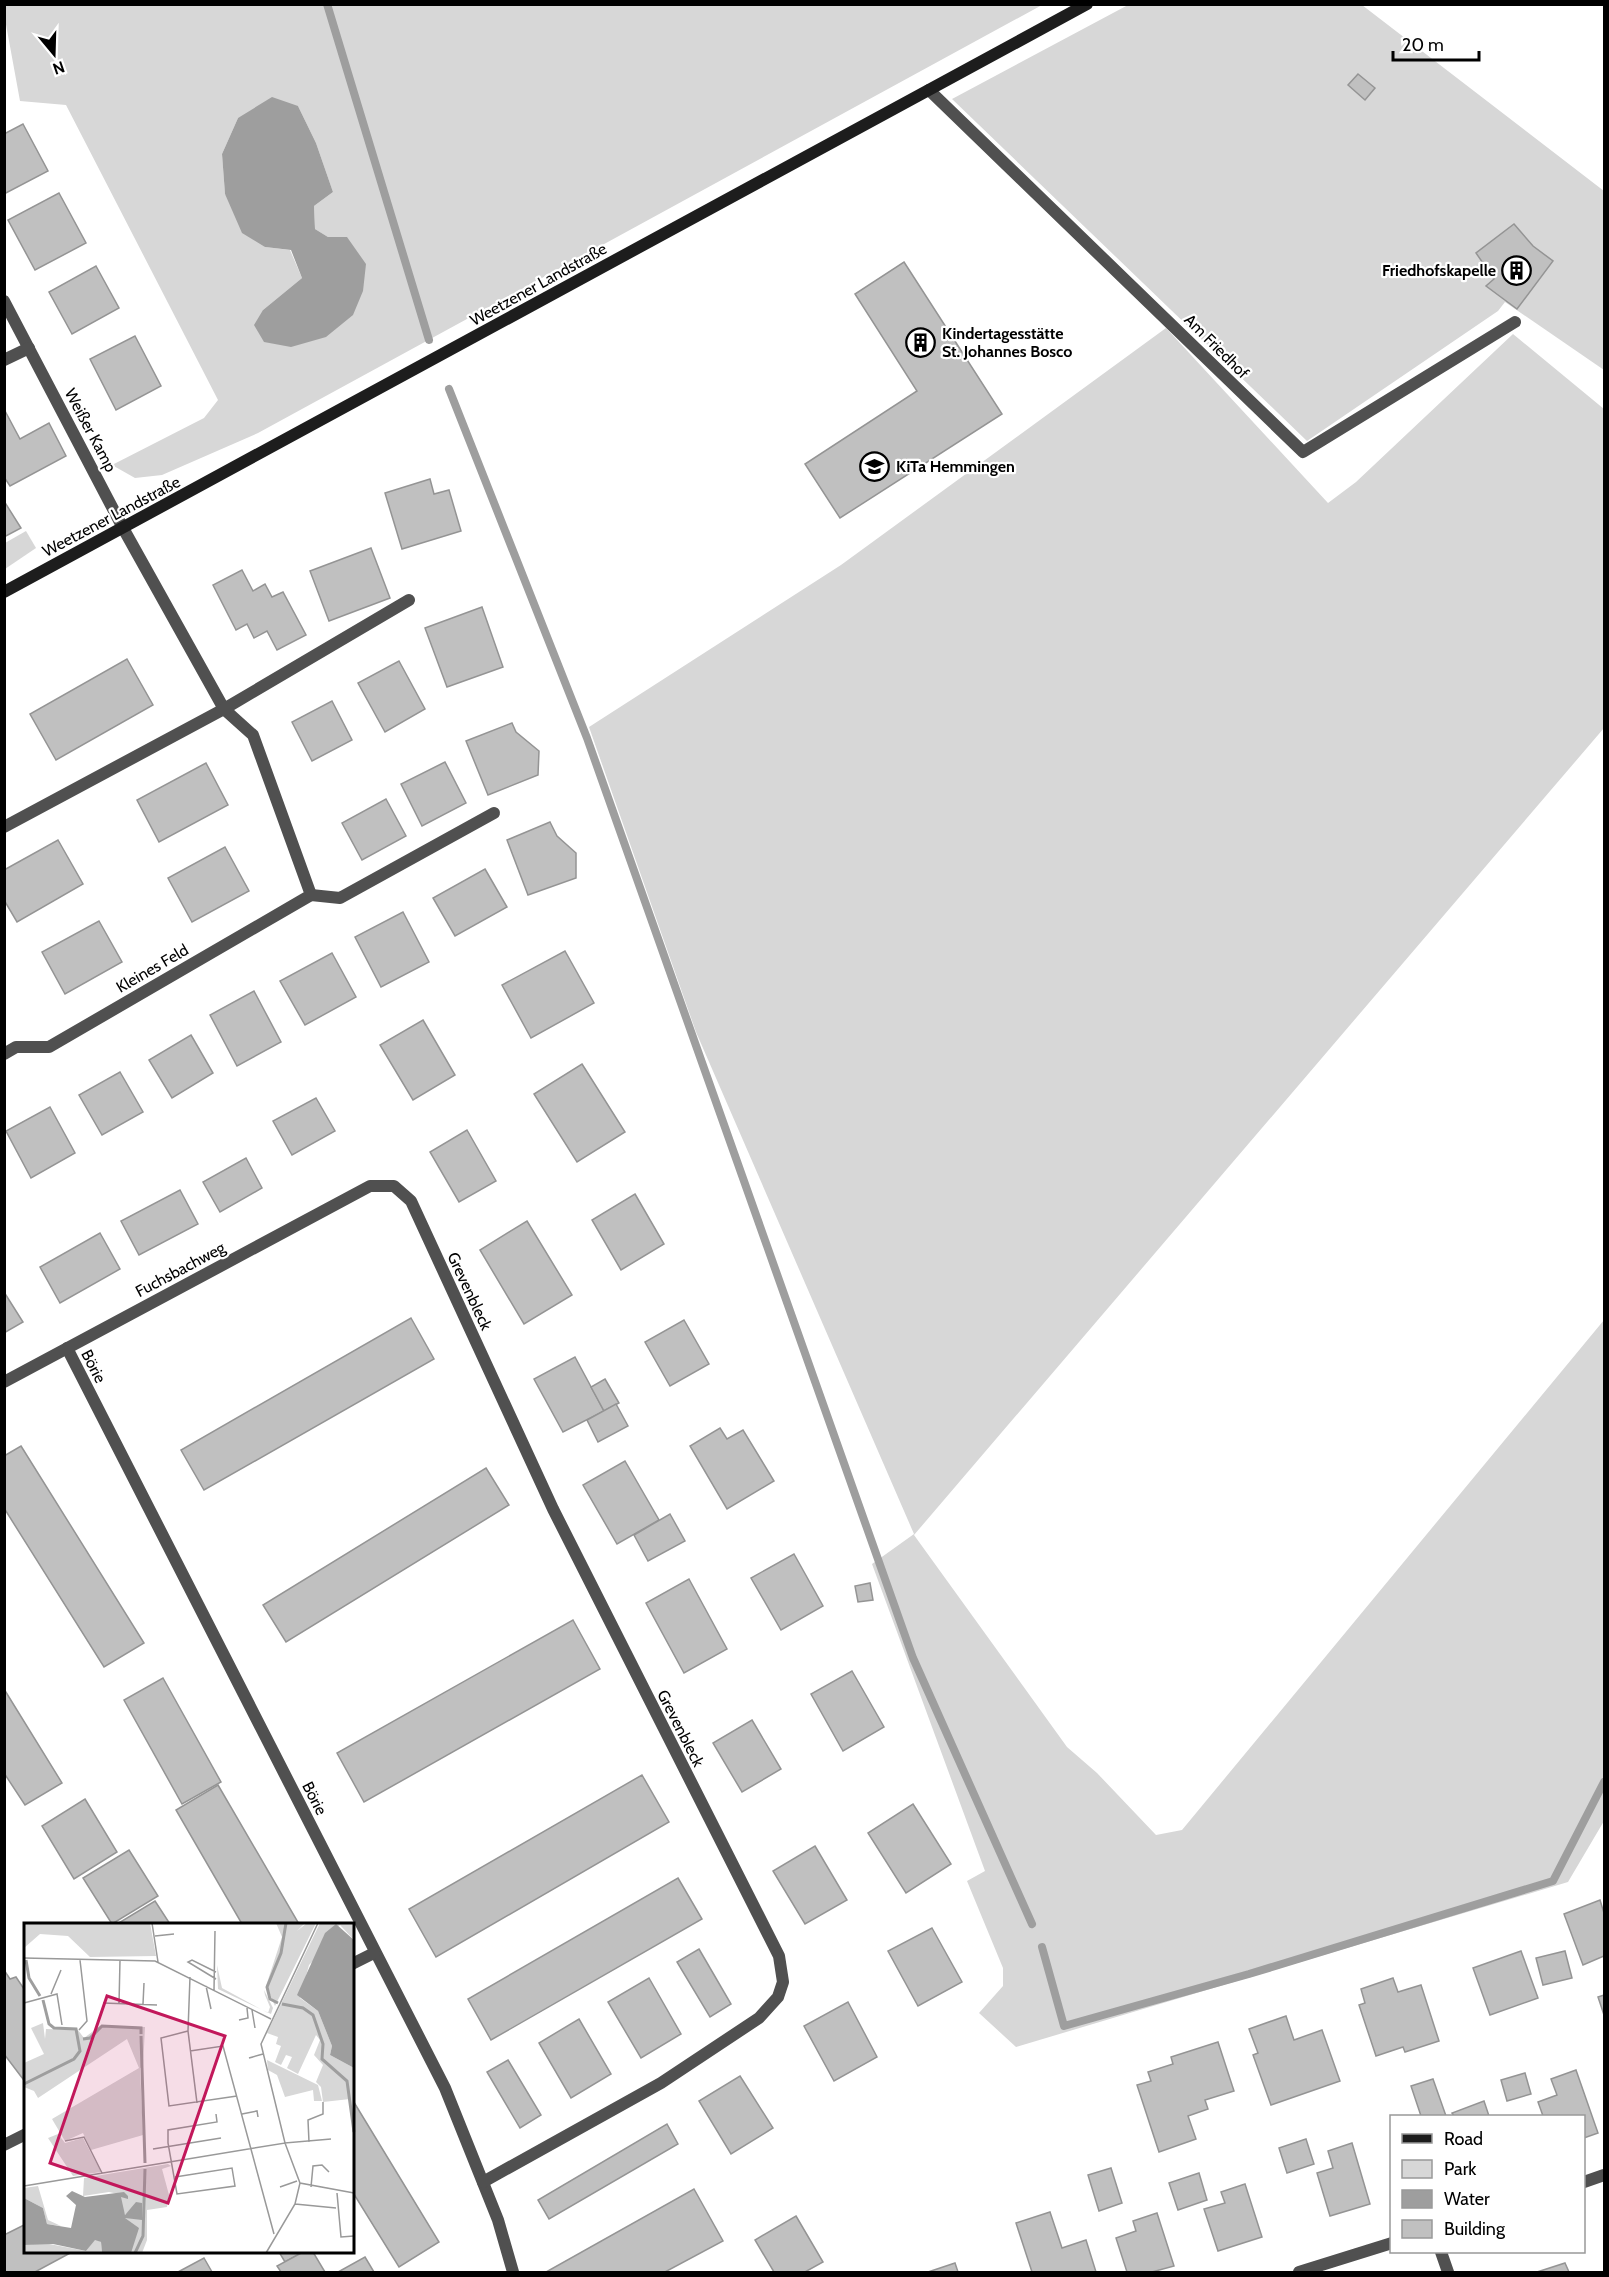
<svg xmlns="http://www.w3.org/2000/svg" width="1609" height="2277" viewBox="0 0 1609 2277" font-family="Cabin,sans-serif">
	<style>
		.green { fill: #d7d7d7; fill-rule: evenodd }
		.water { fill: #9e9e9e }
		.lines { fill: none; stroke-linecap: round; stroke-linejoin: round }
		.stream { stroke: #9e9e9e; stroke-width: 8 }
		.building { fill: #c0c0c0; stroke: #949494; stroke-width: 1.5 }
		.street { stroke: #505050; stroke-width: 12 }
		.secondary { stroke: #1d1d1d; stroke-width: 12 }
		.labels { text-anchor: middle; stroke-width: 4.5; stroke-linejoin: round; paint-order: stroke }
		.poi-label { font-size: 16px; font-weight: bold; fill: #000; stroke: #fff; text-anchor: start }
		.street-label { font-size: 16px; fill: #000; stroke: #fff }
		.inset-river { fill: none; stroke: #9e9e9e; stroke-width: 3 }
		.inset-road { fill: none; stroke: #999; stroke-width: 1.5 }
		.view { fill: #c2185b; fill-opacity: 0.15; stroke: #c2185b; stroke-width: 3 }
		.inset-edge { fill: none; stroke: #000; stroke-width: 3 }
	</style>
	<rect width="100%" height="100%" fill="#fff"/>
	<!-- green -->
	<g class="green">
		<path d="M4 5H1042L258 433 162 475 135 478 112 465 204 418 218 400 66 105 20 101 5 19ZM298 106 316 143 333 192 314 206 315 229 328 237 264 342 263 310 302 278 290 250 265 247 225 194 222 154 238 118Z"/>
		<path d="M1128 5H1362L1604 191V370L1505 302 1498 311 1307 441 952 99Z"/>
		<path d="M1166 328 1328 503 1356 482 1513 334 1604 409V728L914 1535 1067 1747 1097 1773 1156 1835 1182 1830 1604 1320V1821L1568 1882 1016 2047 979 2013 1003 1986V1968L967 1881 985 1871 872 1564 914 1534 696 1032 589 727 841 565Z"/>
		<path d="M26 531 36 548 5 569V543Z"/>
	</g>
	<!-- water -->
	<path class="water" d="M272 97 298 106 316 143 333 192 314 206 315 229 328 237H347L366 264 363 291 353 315 326 337 291 347 264 342 254 325 263 310 302 278 291 250 265 247 242 233 225 194 222 154 238 118Z"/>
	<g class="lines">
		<!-- stream -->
		<g class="stream">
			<path d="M327 4 429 340"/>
			<path d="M449 389 587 738 913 1658 1032 1924"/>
			<path d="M1042 1947 1064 2026 1249 1974 1553 1881 1604 1782"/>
		</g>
	</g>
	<!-- building -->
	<g class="building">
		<path d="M1358 74 1375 88 1365 100 1348 85Z"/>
		<path d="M23 124 48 171 4 194V134Z"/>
		<path d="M59 193 86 243 35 270 8 220Z"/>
		<path d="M1514 224 1533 246 1553 261 1517 309 1486 286 1494 279 1476 253Z"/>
		<path d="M904 262 1002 414 840 518 805 464 917 391 855 294Z"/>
		<path d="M96 266 119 308 72 334 49 292Z"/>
		<path d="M135 336 161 386 116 410 90 359Z"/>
		<path d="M4 409 20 439 49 423 66 456 10 486 4 477Z"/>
		<path d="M430 479 434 494 449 490 461 531 402 549 385 493Z"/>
		<path d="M4 501 21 528 4 537Z"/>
		<path d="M371 548 390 598 329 621 310 571Z"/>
		<path d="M242 570 253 591 265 584 272 597 283 592 306 635 277 650 267 631 254 638 247 624 236 630 213 585Z"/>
		<path d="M482 607 503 667 447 687 425 628Z"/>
		<path d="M127 659 153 705 56 760 30 714Z"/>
		<path d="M399 661 425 709 385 732 358 683Z"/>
		<path d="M332 701 352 740 312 761 292 722Z"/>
		<path d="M512 723 516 732 539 751 538 775 488 795 466 741Z"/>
		<path d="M445 762 466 803 422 826 401 784Z"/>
		<path d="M206 763 228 805 159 842 137 800Z"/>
		<path d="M386 799 406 836 362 860 342 823Z"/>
		<path d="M550 822 557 836 576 853V878L528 895 507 840Z"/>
		<path d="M58 840 83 884 17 922 4 900V870Z"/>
		<path d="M225 847 249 891 192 922 168 878Z"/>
		<path d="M485 869 507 907 455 936 433 898Z"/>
		<path d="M403 912 429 962 381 987 355 937Z"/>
		<path d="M99 921 122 962 65 994 42 952Z"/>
		<path d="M565 951 594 1003 531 1038 502 985Z"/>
		<path d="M332 953 356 997 305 1025 280 981Z"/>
		<path d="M254 991 281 1042 237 1066 210 1015Z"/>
		<path d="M423 1020 455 1075 413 1100 380 1045Z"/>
		<path d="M191 1035 213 1073 172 1098 149 1060Z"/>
		<path d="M582 1064 625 1132 577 1162 534 1094Z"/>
		<path d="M120 1072 143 1112 102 1135 79 1095Z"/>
		<path d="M316 1098 335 1131 292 1155 273 1121Z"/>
		<path d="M50 1107 75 1153 31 1178 6 1131Z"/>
		<path d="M467 1130 496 1181 459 1202 430 1152Z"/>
		<path d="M246 1158 262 1188 220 1212 203 1182Z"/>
		<path d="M180 1190 198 1224 139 1255 121 1221Z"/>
		<path d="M635 1194 664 1244 621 1270 592 1220Z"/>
		<path d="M527 1221 572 1295 524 1324 480 1250Z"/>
		<path d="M100 1233 120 1269 60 1303 40 1267Z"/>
		<path d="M4 1292 23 1322 4 1333Z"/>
		<path d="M411 1318 434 1359 204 1490 181 1450Z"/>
		<path d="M684 1320 709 1364 670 1386 645 1342Z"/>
		<path d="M575 1357 604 1411 563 1432 534 1379Z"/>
		<path d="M605 1379 619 1403 604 1411 591 1387Z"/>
		<path d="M616 1404 628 1426 598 1442 587 1420Z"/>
		<path d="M720 1428 727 1439 743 1430 774 1481 727 1509 690 1446Z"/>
		<path d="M21 1446 144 1643 104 1667 4 1508V1456Z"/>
		<path d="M625 1461 659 1520 617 1544 583 1485Z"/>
		<path d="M486 1468 509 1505 286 1642 263 1605Z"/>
		<path d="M670 1514 685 1541 648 1561 634 1535Z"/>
		<path d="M794 1554 823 1606 781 1630 751 1578Z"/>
		<path d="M689 1579 727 1649 684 1673 646 1603Z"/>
		<path d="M870 1583 873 1600 858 1602 855 1586Z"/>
		<path d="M573 1620 600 1669 364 1802 337 1753Z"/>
		<path d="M852 1671 884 1727 843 1751 811 1694Z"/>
		<path d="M163 1678 221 1782 182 1804 124 1700Z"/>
		<path d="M4 1689 62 1783 25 1805 4 1773Z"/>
		<path d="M752 1720 781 1769 742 1792 713 1743Z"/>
		<path d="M642 1775 669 1822 436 1957 409 1909Z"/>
		<path d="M218 1785 299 1924H242L176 1810Z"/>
		<path d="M85 1799 117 1852 74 1879 42 1826Z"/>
		<path d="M913 1804 951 1864 906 1893 868 1833Z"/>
		<path d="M815 1846 847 1900 805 1924 773 1871Z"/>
		<path d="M129 1850 158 1896 112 1924 83 1878Z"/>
		<path d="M678 1878 702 1919 491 2040 468 1999Z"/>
		<path d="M1600 1900 1604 1913V1956L1583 1965 1564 1914Z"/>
		<path d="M155 1901 170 1924H117Z"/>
		<path d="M932 1928 962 1982 918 2006 888 1951Z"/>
		<path d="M699 1949 731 2004 710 2017 677 1962Z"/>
		<path d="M1521 1951 1538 1998 1490 2015 1473 1968Z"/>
		<path d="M1565 1951 1572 1978 1543 1985 1536 1958Z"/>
		<path d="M4 1970 10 1979 16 1977 26 1992V2083L4 2054Z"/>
		<path d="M649 1978 681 2034 641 2058 608 2002Z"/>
		<path d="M1393 1978 1398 1992 1421 1985 1439 2041 1405 2052 1403 2047 1376 2056 1359 2005 1365 2003 1361 1989Z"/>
		<path d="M1604 1995V2015L1598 1997Z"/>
		<path d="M848 2002 877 2057 834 2081 804 2026Z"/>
		<path d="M1286 2016 1294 2040 1322 2030 1340 2081 1271 2105 1253 2055 1258 2053 1249 2029Z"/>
		<path d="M579 2019 611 2074 571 2098 539 2043Z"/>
		<path d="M1218 2042 1234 2091 1205 2100 1208 2109 1188 2116 1196 2139 1159 2152 1137 2085 1151 2081 1148 2072 1173 2064 1171 2057Z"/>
		<path d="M508 2060 541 2115 520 2128 487 2072Z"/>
		<path d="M1576 2070 1598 2133 1584 2138V2116H1543L1538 2102 1557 2095 1551 2079Z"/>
		<path d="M1525 2073 1531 2094 1507 2101 1501 2080Z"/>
		<path d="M740 2076 773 2128 731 2154 699 2101Z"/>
		<path d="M1433 2079 1446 2116H1421L1411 2086Z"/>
		<path d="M352 2099 439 2242 399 2267 352 2191Z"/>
		<path d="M1484 2101 1489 2116H1454L1452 2113Z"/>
		<path d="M667 2124 678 2144 549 2219 538 2200Z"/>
		<path d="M1306 2139 1314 2164 1287 2173 1279 2148Z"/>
		<path d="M1352 2143 1370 2204 1330 2216 1317 2173 1333 2168 1328 2151Z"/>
		<path d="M1111 2168 1122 2203 1099 2211 1088 2175Z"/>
		<path d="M1199 2173 1207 2200 1178 2210 1169 2183Z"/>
		<path d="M1245 2184 1262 2237 1218 2251 1204 2209 1225 2203 1221 2192Z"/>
		<path d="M694 2189 723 2241 665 2272H546Z"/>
		<path d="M1050 2212 1062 2248 1086 2240 1096 2272H1032L1016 2223Z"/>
		<path d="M1157 2213 1174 2266 1152 2272H1127L1116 2238 1136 2231 1133 2221Z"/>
		<path d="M796 2216 823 2262 805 2272H774L755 2240Z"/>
		<path d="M26 2224V2252H72L35 2272H4V2235Z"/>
		<path d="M279 2252H303L285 2262Z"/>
		<path d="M303 2252H313L325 2272H281L277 2266Z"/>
		<path d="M365 2257 374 2272H338Z"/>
		<path d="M204 2258 212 2272H178Z"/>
		<path d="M955 2263 958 2272H928Z"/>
		<path d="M1565 2263 1569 2272H1537Z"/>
	</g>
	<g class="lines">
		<!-- street -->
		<g class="street">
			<path d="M929 90 1303 452 1515 322"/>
			<path d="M4 301 123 528 224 709 253 735 311 895 49 1047H16L4 1054"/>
			<path d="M4 360 29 348"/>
			<path d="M4 827 224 709 409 600"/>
			<path d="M311 895 340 898 494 813"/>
			<path d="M67 1348 445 2088 498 2220 513 2272"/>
			<path d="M4 1382 370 1186H394L411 1201 553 1509 779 1956 783 1982 778 1997 759 2018 661 2083 483 2182"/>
			<path d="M352 1964 374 1953"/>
			<path d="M4 2145 26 2134"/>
			<path d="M1584 2182 1604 2175"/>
			<path d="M1441 2252 1448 2272"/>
			<path d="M1299 2272 1392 2243"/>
		</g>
		<!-- secondary -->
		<path class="secondary" d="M4 592 1087 4"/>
	</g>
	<!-- icons -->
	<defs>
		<symbol id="building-ring" viewBox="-11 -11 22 22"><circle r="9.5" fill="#fff" stroke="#000" stroke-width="1.5"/><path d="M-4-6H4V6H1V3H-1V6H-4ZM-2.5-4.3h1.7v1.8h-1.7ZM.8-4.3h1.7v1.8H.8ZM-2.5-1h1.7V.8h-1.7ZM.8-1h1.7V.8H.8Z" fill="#000"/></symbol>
		<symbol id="school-ring" viewBox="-11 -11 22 22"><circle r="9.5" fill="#fff" stroke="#000" stroke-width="1.5"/><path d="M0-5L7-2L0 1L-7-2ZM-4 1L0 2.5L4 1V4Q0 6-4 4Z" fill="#000"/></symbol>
	</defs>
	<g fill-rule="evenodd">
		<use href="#building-ring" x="1500" y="254" width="33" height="33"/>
		<use href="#building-ring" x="904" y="326" width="33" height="33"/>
		<use href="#school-ring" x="858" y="450" width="33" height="33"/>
	</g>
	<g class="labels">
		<!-- poi labels -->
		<g class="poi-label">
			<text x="1496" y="276" text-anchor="end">Friedhofskapelle</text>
			<text x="942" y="339">Kindertagesstätte<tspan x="942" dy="18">St. Johannes Bosco</tspan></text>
			<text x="896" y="472">KiTa Hemmingen</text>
		</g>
		<!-- street labels -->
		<g class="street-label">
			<text transform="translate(538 284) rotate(-29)" y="6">Weetzener Landstraße</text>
			<text transform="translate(1217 346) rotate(45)" y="6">Am Friedhof</text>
			<text transform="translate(91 430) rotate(62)" y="6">Weißer Kamp</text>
			<text transform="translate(111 516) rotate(-28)" y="6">Weetzener Landstraße</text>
			<text transform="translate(152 968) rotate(-30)" y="6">Kleines Feld</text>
			<text transform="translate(180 1269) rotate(-28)" y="6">Fuchsbachweg</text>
			<text transform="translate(470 1291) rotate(65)" y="6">Grevenbleck</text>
			<text transform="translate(94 1366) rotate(63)" y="6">Börie</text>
			<text transform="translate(681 1728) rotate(63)" y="6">Grevenbleck</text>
			<text transform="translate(315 1798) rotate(63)" y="6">Börie</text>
		</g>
	</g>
	<!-- overview -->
	<g transform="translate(24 1923)">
		<rect width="330" height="330" fill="#fff"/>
		<path d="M0 0H126L132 33 66 34 44 13 16 11 0 25ZM252 0H281L273 8 283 0H292L251 83 242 63 258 14ZM296 0H330V17L316 2 300 13 293 34 285 42 276 75 294 88 308 123 306 132 330 145V208L326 176 299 179 297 164 292 159 299 142 290 132 296 117 292 112 274 151 263 145 268 134 262 132 257 142 251 139 257 123 252 121 254 114 243 110ZM193 42 198 65 244 90 246 84 241 72 240 67 249 85 247 91 194 66ZM19 100 21 116 22 106 54 107 60 115 76 103 121 104 119 144 116 145 119 212 67 227 59 210 41 218 28 196 115 145 103 116 14 175 10 168 0 164V140L20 131 7 105ZM243 137 294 162 298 178H290L289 167 261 174 253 152 244 147ZM34 211 41 220 59 215 77 249 49 253 24 215ZM144 241 147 243 138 246 145 272 143 284 123 287V317L118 330H107L101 295H107L109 284 101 292 97 283V274L104 273 85 269 59 273 60 255ZM14 263 24 297 37 303 23 301 19 285 0 275V265ZM71 316 77 319 78 330H0V322L20 320 62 328Z" fill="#d7d7d7"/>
		<path d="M312 1 330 17V145L306 132 308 123 294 88 273 72 301 10ZM48 268 61 274 100 269 104 273V276L97 274 101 292 112 279 118 280V297L101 295 115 305 107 330H78L77 319 71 317 62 328 29 321 0 322V275L19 285 23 301 47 305 52 282 42 273Z" fill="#9e9e9e"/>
		<path class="inset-river" d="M2 37 5 55 16 73M254 80 246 76 243 64 257 30 262 0M258 81 279 85 289 92 299 121 298 136 323 158 330 209M117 113 121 240M59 116 66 115 78 103 117 105V111M0 161 50 136 56 128 52 106 30 105 25 101 19 77M111 330 119 313 121 246"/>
		<path class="inset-road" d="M128 0 134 39M294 0 237 121 261 220 307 216M131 13 150 11M0 35 131 38 247 96M192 49 168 37 164 39 192 56M166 54 164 108 173 180M182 63 187 86M190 67 191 8M27 71 37 47M0 80 33 71 38 102M79 80 133 82M95 81 96 37M119 81 120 60M228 87 231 105M215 97 224 95 223 85M55 107 63 98 56 37M164 108 137 115 145 183 213 173M166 128 199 123 250 311M229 134 225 135 239 131M218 191 233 188 234 194M41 218 60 214 78 250M285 219 284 197 299 191V179M129 226 197 215M151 254 208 245 211 263 153 271 144 220V207L193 199 192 191M0 263 261 220 276 260 330 270M256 264 273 258M287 264 289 243 298 242 305 249M313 270 317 314 330 313M271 281 312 285M242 330 271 281 276 260"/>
		<path class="view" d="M83 73 201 113 144 280 26 240Z"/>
		<rect width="330" height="330" class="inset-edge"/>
	</g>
	<!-- border -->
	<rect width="1609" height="2277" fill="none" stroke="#000000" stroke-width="12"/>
	<!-- legend -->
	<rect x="1390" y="2115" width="195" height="138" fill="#ffffff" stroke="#999999" stroke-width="1.5"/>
	<rect x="1402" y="2134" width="30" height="9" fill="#1d1d1d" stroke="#999999" stroke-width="1.5"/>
	<text x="1444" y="2145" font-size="18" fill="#000000">Road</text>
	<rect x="1402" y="2160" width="30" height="18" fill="#d7d7d7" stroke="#999999" stroke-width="1.5"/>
	<text x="1444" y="2175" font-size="18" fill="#000000">Park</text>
	<rect x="1402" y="2190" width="30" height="18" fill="#9e9e9e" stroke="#999999" stroke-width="1.5"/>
	<text x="1444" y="2205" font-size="18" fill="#000000">Water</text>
	<rect x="1402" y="2220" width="30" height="18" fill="#c0c0c0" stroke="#999999" stroke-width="1.5"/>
	<text x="1444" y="2235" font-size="18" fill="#000000">Building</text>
	<!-- north arrow -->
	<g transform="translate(54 54) rotate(161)" stroke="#ffffff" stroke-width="4.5" paint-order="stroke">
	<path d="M0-4.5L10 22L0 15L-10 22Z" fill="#000000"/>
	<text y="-9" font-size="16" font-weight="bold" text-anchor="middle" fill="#000000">N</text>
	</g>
	<!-- scale -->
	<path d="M1393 51v9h86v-9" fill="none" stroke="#000000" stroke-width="3"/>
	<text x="1402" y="51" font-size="18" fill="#000000" stroke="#ffffff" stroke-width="4.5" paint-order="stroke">20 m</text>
</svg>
